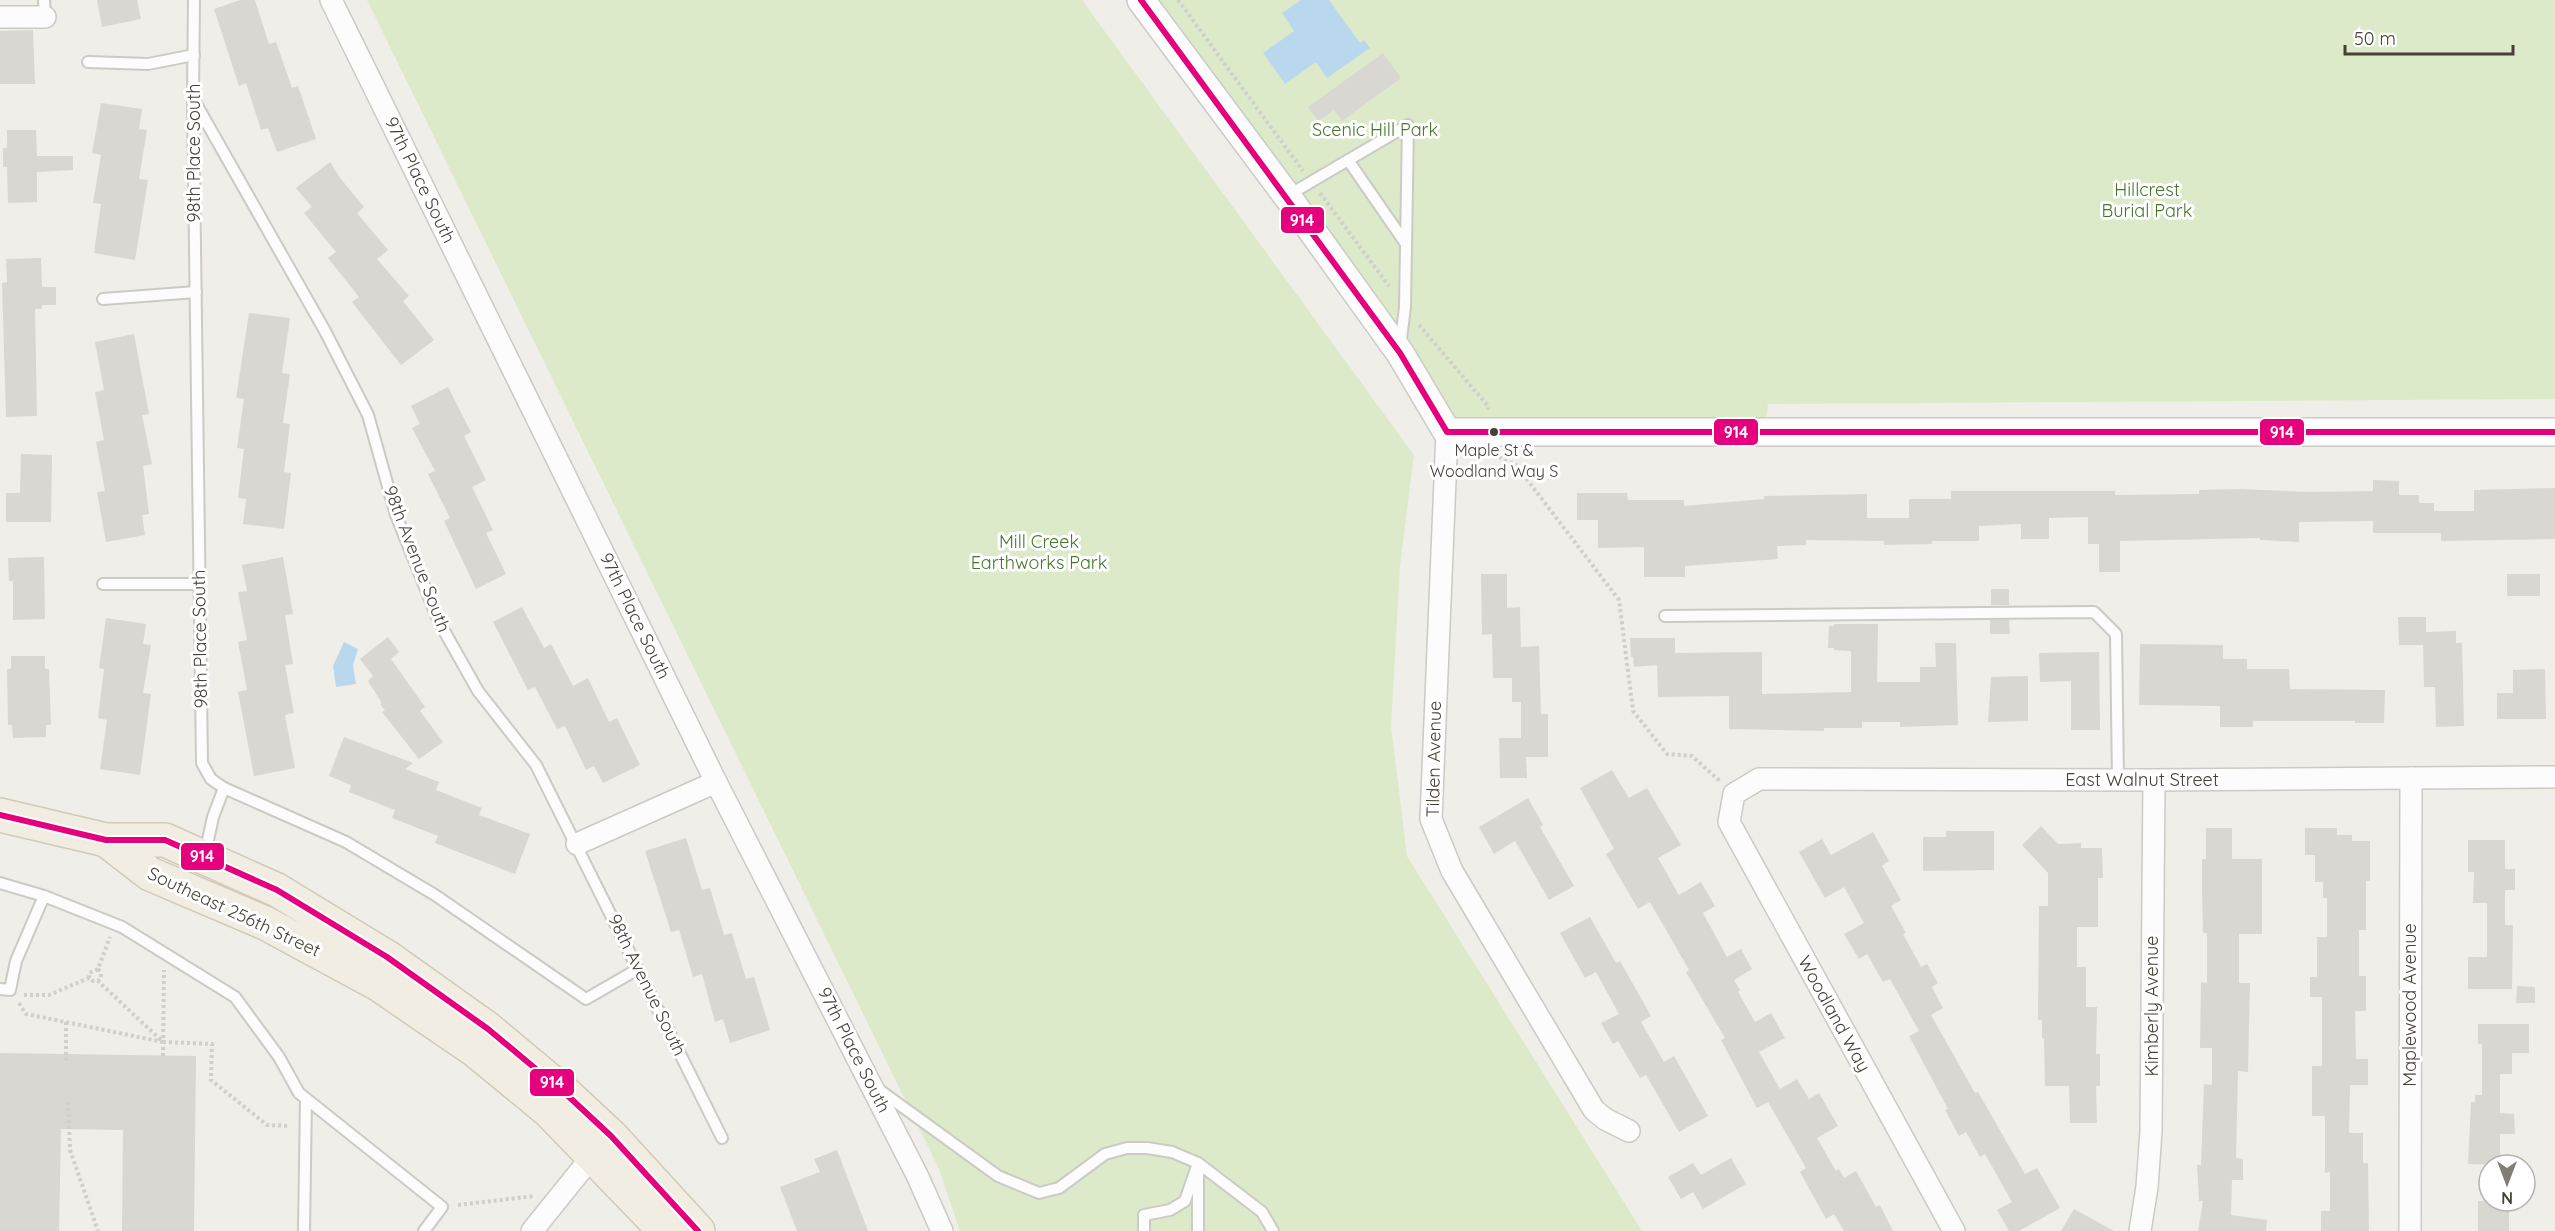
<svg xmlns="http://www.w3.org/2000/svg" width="2555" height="1231" viewBox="0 0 2555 1231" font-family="Quicksand,sans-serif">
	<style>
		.green { fill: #ddeaca }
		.water { fill: #bad8ed }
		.building { fill: #d9d7d2 }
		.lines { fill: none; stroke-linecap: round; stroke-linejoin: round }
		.service-casing { stroke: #cccac5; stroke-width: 14 }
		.minor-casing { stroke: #cccac5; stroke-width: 24 }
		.tertiary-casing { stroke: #cccac5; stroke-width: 30 }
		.primary-casing { stroke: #d2cab7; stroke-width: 36 }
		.path { stroke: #d1cecb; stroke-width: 4; stroke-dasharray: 3 3; stroke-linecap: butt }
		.service { stroke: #fdfcfc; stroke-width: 10 }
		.minor { stroke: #fdfcfc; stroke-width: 21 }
		.tertiary { stroke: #fdfcfc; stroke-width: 27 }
		.primary { stroke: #f1ede3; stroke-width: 33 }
		.bus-1-casing { stroke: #fff; stroke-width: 10 }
		.bus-1 { stroke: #e5007d; stroke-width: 6 }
		.bus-dot { fill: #464036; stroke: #fff; stroke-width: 2 }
		.labels { text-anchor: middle; stroke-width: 6; stroke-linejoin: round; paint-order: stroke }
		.bus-label { font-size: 16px; fill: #464036; stroke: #fff }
		.park-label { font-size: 18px; fill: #46762a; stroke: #fff }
		.street-label { font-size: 18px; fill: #464036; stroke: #fff }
		.line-badge { stroke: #fff; stroke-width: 2 }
		.badge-label { font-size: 16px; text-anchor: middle; font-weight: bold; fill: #fff }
	</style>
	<rect width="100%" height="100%" fill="#f0eee9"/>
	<!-- green -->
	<g class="green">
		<path d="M367 0H1082L1414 455 1400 567 1391 726 1407 856 1642 1231H960L939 1169Z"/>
		<path d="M1156 0H2555V399L1768 404 1765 432H1447L1423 363Z"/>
	</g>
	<!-- water -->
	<g class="water">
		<path d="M1301 0H1329L1360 43 1364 40 1370 48 1327 78 1316 62 1285 84 1263 53 1294 31 1282 13Z"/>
		<path d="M344 642 358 649 353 665 356 684 336 687 333 666Z"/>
	</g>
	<!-- building -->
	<g class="building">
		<path d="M97 0H137L141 19 102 27Z"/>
		<path d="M240 0H255L269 44 276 42 292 88 298 86 316 139 277 152 268 128 261 130 246 83 239 86 214 9Z"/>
		<path d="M33 30 35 84H0V31Z"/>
		<path d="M1383 53 1401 78 1342 121 1334 110 1318 121 1308 107Z"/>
		<path d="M101 103 142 109 139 129 147 130 139 179 148 180 135 260 94 253 101 204 93 203 101 155 92 153Z"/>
		<path d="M7 130H36L37 156H73V170L37 172V202L8 203 7 167H3V148H7Z"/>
		<path d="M330 162 340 178 364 207 357 213 388 250 377 259 409 296 403 301 434 340 401 365 352 302 359 297 328 258 336 252 304 213 312 207 296 188Z"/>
		<path d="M41 258 42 287H56V305H42V309H35L37 416 6 417 2 283 7 282 6 259Z"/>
		<path d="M249 313 290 318 282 373 290 374 283 423 290 424 284 472 291 473 284 529 243 524 246 499 238 498 244 449 237 448 244 399 236 398Z"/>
		<path d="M134 334 149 414 142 415 152 464 143 466 149 514 142 515 145 535 106 542 97 492 105 491 96 442 104 440 95 392 104 390 95 342Z"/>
		<path d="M448 387 471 432 464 436 486 480 472 487 493 530 486 533 506 574 476 589 444 521 450 518 428 474 435 471 412 428 420 424 411 406Z"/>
		<path d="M21 454 52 455 51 522H6V493H20Z"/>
		<path d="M2373 480 2399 481V495H2419V503H2434V511H2474V490L2555 488V539L2441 541V533H2373V521L2299 522V542L2260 540V538L2120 541V572H2099V544H2088V517L2049 518V539H2021V524L1979 526V541H1932V544L1884 545V541L1806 540V545L1777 546 1778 559 1685 566V577H1644V547L1598 548V520H1577V493H1627L1628 500H1684V506L1764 499V496L1867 494V518H1909V499H1951V491H2115V495L2199 494V490L2239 489 2310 492 2373 491Z"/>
		<path d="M44 557 45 619 13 620V581H9L8 558Z"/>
		<path d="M283 557 293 614 285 615 293 664 285 665 294 713 285 715 295 768 254 776 238 692 247 690 238 642 247 640 238 592 247 591 242 565Z"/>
		<path d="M1481 574H1507V608L1520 607 1521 647 1539 646 1541 714H1548V757H1526L1527 778H1500L1499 738H1521V702H1512V678H1493L1492 634 1482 635Z"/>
		<rect x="2507" y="574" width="33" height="22"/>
		<rect x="1991" y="589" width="18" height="16"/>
		<path d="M522 607 544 648 551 644 573 686 588 678 609 722 617 718 640 765 603 783 594 766 586 770 565 726 557 729 535 687 528 690 493 622Z"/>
		<path d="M2398 617H2426V632L2456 631V643H2462L2464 726 2436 727 2435 687H2424L2423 645H2399Z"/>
		<path d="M106 618 146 624 143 644 151 645 143 693 151 694 140 775 100 769 107 720 98 718 104 669 99 668Z"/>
		<path d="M1990 620H2009L2010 634H1990Z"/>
		<path d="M1834 624H1878L1877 682H1920V667H1936L1935 643H1956L1958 725 1900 727V722H1862V728H1824V731L1729 729V696L1658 697 1657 665 1634 667 1633 657H1631L1630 638H1675V653L1762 652V694L1851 692V651L1834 650V648H1828L1829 626H1834Z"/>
		<path d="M388 637 399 652 391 659 425 707 420 711 443 742 419 759 382 712 385 710 380 704 382 703 368 681 373 676 360 659Z"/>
		<path d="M2140 644 2223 645V659H2247V669H2289L2290 689 2385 690 2384 723H2355V721H2253V727H2220V706L2139 705Z"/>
		<path d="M2099 652 2100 730H2071V681L2040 682 2039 653Z"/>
		<path d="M11 656H45V669H49L51 725H46V737L13 738 12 725H8L7 669H11Z"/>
		<path d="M2545 669 2546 719H2497V693H2513V670Z"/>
		<path d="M2028 676V721L1988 722 1991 677Z"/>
		<path d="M344 737 413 763 405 769 439 782 436 790 482 808 479 815 530 834 515 874 435 843 438 836 392 818 395 810 349 792 351 785 329 776Z"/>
		<path d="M1612 770 1629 798 1647 788 1681 845 1658 858 1679 895 1701 882 1715 906 1703 913 1727 957 1741 949 1752 969 1734 980 1740 990 1738 992 1755 1022 1771 1013 1785 1038 1759 1052 1780 1089 1797 1079 1809 1099 1819 1093 1838 1126 1817 1138 1836 1171 1839 1169 1844 1178 1856 1171 1876 1207 1880 1205 1893 1231H1844L1834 1214 1826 1219 1800 1172 1806 1168 1768 1102 1757 1108 1721 1040 1725 1038 1686 972 1689 970 1650 902 1638 909 1606 854 1614 849 1580 788Z"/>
		<path d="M1528 798 1543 825 1540 827 1574 886 1549 900 1515 841 1494 854 1479 827Z"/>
		<path d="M2041 826 2058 844 2081 843V848H2102L2103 878H2098V927H2077V967H2086V1007H2097L2096 1054H2100V1086H2096L2097 1123H2070L2069 1086H2045L2044 1038H2042V1020H2038L2039 906H2048V873L2022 845Z"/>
		<path d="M2206 828H2232V859H2262V934H2239V983H2250L2248 1072 2238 1071 2236 1158 2243 1159V1180H2232L2231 1215 2267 1220 2266 1231H2198L2203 1201H2199L2197 1165H2201L2204 1084 2212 1085V1048H2200L2201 982 2207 983V933H2203L2202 891V859H2206Z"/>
		<path d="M2305 828H2337V835H2352V841H2370V881H2366V930H2359V976H2366V1011H2355L2356 1059H2368V1085H2350L2349 1133H2363V1163H2368L2369 1231H2321V1211H2330V1172L2325 1173V1116H2312V1066H2322V997H2310V977H2317V937H2327V898H2323V882H2315V855H2305Z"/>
		<path d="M1946 831H1994V870L1923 871V837H1946Z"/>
		<path d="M1873 832 1889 861 1882 866 1901 900 1891 906 1906 933 1903 934 1921 967 1927 964 1938 983 1932 987 1943 1008 1931 1015 1975 1093 1978 1092 2025 1174 2037 1168 2060 1208 2019 1231H2009L1997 1210 2012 1202 1985 1154 1980 1157 1966 1132 1959 1136 1945 1110 1948 1109 1909 1036 1919 1031 1890 979 1883 982 1867 954 1859 959 1844 934 1864 923 1844 887 1825 898 1799 852 1822 839 1831 855Z"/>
		<path d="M686 838 702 890 710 888 724 935 732 933 746 979 754 977 770 1030 730 1043 723 1019 715 1022 702 974 693 977 679 930 671 932 645 851Z"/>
		<path d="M2468 840H2505V869H2515V890H2505V925H2513L2512 989H2468V957H2487V903H2473L2474 872H2468Z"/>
		<path d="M1590 917 1616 963 1620 961 1651 1016 1641 1022 1664 1062 1674 1056 1708 1116 1679 1132 1646 1075 1640 1078 1618 1041 1613 1044 1601 1023 1619 1014 1596 972 1585 978 1560 933Z"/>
		<path d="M2517 986 2535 987V1003H2516Z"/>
		<path d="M2478 1024H2529V1053H2512V1074H2500V1113L2514 1114 2515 1134H2500V1165L2468 1164 2471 1102H2475V1095H2482V1044H2478Z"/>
		<path d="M0 1053 196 1056 194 1231H122L123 1130 61 1129 59 1231H0Z"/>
		<path d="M837 1150 868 1231H797L780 1187 820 1172 814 1159Z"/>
		<path d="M1731 1158 1746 1184 1703 1209 1693 1192 1681 1199 1668 1177 1693 1163 1701 1175Z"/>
		<rect x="2478" y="1201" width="31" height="30"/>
		<path d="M2074 1209 2114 1231H2061Z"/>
	</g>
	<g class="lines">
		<defs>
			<g id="service">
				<path d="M44 0 45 17"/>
				<path d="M194 0 193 100 202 763 211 779 224 788 346 842 435 895 586 999 638 969"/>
				<path d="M88 62 148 64 194 55"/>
				<path d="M195 102 325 331 368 415 396 515 438 620 478 691 536 765 722 1138"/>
				<path d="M1348 160 1406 244"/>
				<path d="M1287 196 1408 125 1405 307 1400 347"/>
				<path d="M103 299 196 292"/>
				<path d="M103 584H199"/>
				<path d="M1665 616 2094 612 2116 634 2118 780"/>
				<path d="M205 854 213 817 224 788"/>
				<path d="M0 883 44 896 122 927 235 997 279 1057 299 1093 442 1207 424 1231"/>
				<path d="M0 989 10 990 16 961 44 896"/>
				<path d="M878 1089 998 1176 1039 1193 1059 1188 1105 1154 1127 1148H1147L1172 1152 1198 1163 1262 1212 1273 1231"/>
				<path d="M1198 1173V1231"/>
				<path d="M304 1231 306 1099"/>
				<path d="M1144 1231V1215L1170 1210 1185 1201 1198 1163"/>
			</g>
			<g id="minor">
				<path d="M331 0 716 782 917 1175 942 1231"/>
				<path d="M0 17H45"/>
				<path d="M1447 432 1431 819 1452 871 1594 1110 1605 1119 1629 1131"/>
				<path d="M577 844 716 782"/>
				<path d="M532 1231 594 1154"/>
				<path d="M1954 1231 1729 822 1734 794 1759 779 2154 780 2555 777"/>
				<path d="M2140 1231 2147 1187 2151 1131 2154 780"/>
				<path d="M2410 1231 2411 778"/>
			</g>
			<path id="tertiary" d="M1141 0 1287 196 1400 353 1447 432H2555"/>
			<g id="primary">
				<path d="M0 815 106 840H165L277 890 387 957 488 1029 567 1095 611 1136 698 1231"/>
				<path d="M106 840 150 874 265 923 378 984 476 1051 549 1111 665 1231"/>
			</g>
		</defs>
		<!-- service casing -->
		<use href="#service" class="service-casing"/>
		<!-- minor casing -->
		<use href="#minor" class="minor-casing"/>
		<!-- tertiary casing -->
		<use href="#tertiary" class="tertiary-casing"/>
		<!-- primary casing -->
		<use href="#primary" class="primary-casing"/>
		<!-- path -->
		<g class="path">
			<path d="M1178 0 1303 171"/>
			<path d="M1320 193 1389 286"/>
			<path d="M1419 325 1488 406V410"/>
			<path d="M1499 457 1516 465 1619 600 1633 711 1667 754 1692 756 1720 781"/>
			<path d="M98 969 101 973V978L98 981H93L89 978V973L98 969 110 937"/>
			<path d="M24 995H49L89 978"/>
			<path d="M19 1003 26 1014 163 1042 98 981"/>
			<path d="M66 1022V1061"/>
			<path d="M163 1042 212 1044 211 1080 267 1125 290 1126"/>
			<path d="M163 1056 164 970"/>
			<path d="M68 1102 70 1150 98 1231"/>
			<path d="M458 1205 534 1196"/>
		</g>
		<!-- service -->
		<use href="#service" class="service"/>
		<!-- minor -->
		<use href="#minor" class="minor"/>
		<!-- tertiary -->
		<use href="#tertiary" class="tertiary"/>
		<!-- primary -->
		<use href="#primary" class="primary"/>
		<defs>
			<g id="bus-1">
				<path d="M1141 0 1400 353 1447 432H2555"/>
				<path d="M0 815 106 840H165L277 890 387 957 488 1029 567 1095 611 1136 698 1231"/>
			</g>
		</defs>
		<!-- bus-1 casing -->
		<use href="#bus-1" class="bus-1-casing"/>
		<!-- bus-1 -->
		<use href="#bus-1" class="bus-1"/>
	</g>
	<!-- markers -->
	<circle class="bus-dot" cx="1494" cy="432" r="5"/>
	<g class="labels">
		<!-- bus labels -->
		<g class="bus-label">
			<text x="1494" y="456">Maple St &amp;<tspan x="1494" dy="21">Woodland Way S</tspan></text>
		</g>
		<!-- park labels -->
		<g class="park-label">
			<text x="1375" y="136">Scenic Hill Park</text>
			<text x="2147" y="196">Hillcrest<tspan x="2147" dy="21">Burial Park</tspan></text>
			<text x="1039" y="548">Mill Creek<tspan x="1039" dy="21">Earthworks Park</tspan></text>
		</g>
		<!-- street labels -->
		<g class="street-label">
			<text transform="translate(194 153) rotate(-90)" y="6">98th Place South</text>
			<text transform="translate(420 180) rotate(64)" y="6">97th Place South</text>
			<text transform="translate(417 559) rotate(69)" y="6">98th Avenue South</text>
			<text transform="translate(635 616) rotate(64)" y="6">97th Place South</text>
			<text transform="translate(200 639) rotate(-91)" y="6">98th Place South</text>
			<text transform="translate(1434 759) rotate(-89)" y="6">Tilden Avenue</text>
			<text x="2142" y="786">East Walnut Street</text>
			<text transform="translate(234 912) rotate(25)" y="6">Southeast 256th Street</text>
			<text transform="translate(647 985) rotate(64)" y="6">98th Avenue South</text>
			<text transform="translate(2410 1005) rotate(-90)" y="6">Maplewood Avenue</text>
			<text transform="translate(2152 1006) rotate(-90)" y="6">Kimberly Avenue</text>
			<text transform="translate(1834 1014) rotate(61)" y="6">Woodland Way</text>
			<text transform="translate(854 1050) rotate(63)" y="6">97th Place South</text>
		</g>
	</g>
	<g class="line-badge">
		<rect x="1280" y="206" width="45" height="28" rx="6" fill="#e5007d"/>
		<rect x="1713" y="418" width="46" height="28" rx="6" fill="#e5007d"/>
		<rect x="2259" y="418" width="46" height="28" rx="6" fill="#e5007d"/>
		<rect x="180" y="842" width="45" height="29" rx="6" fill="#e5007d"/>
		<rect x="529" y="1068" width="46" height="29" rx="6" fill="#e5007d"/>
	</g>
	<g class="badge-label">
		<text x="1302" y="226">914</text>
		<text x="1736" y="438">914</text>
		<text x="2282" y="438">914</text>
		<text x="202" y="862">914</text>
		<text x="552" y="1088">914</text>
	</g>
	<!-- north arrow -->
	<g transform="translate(2507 1183) rotate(180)"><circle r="28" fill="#ffffff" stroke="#b5b3af" stroke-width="1.5"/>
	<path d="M0-4.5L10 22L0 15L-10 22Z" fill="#827d75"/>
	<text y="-9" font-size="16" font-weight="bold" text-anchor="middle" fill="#464036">N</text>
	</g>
	<!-- scale -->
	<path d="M2345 45v9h168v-9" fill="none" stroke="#464036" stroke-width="3"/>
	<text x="2354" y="45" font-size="18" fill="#464036" stroke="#ffffff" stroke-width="4.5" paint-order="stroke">50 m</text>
</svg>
